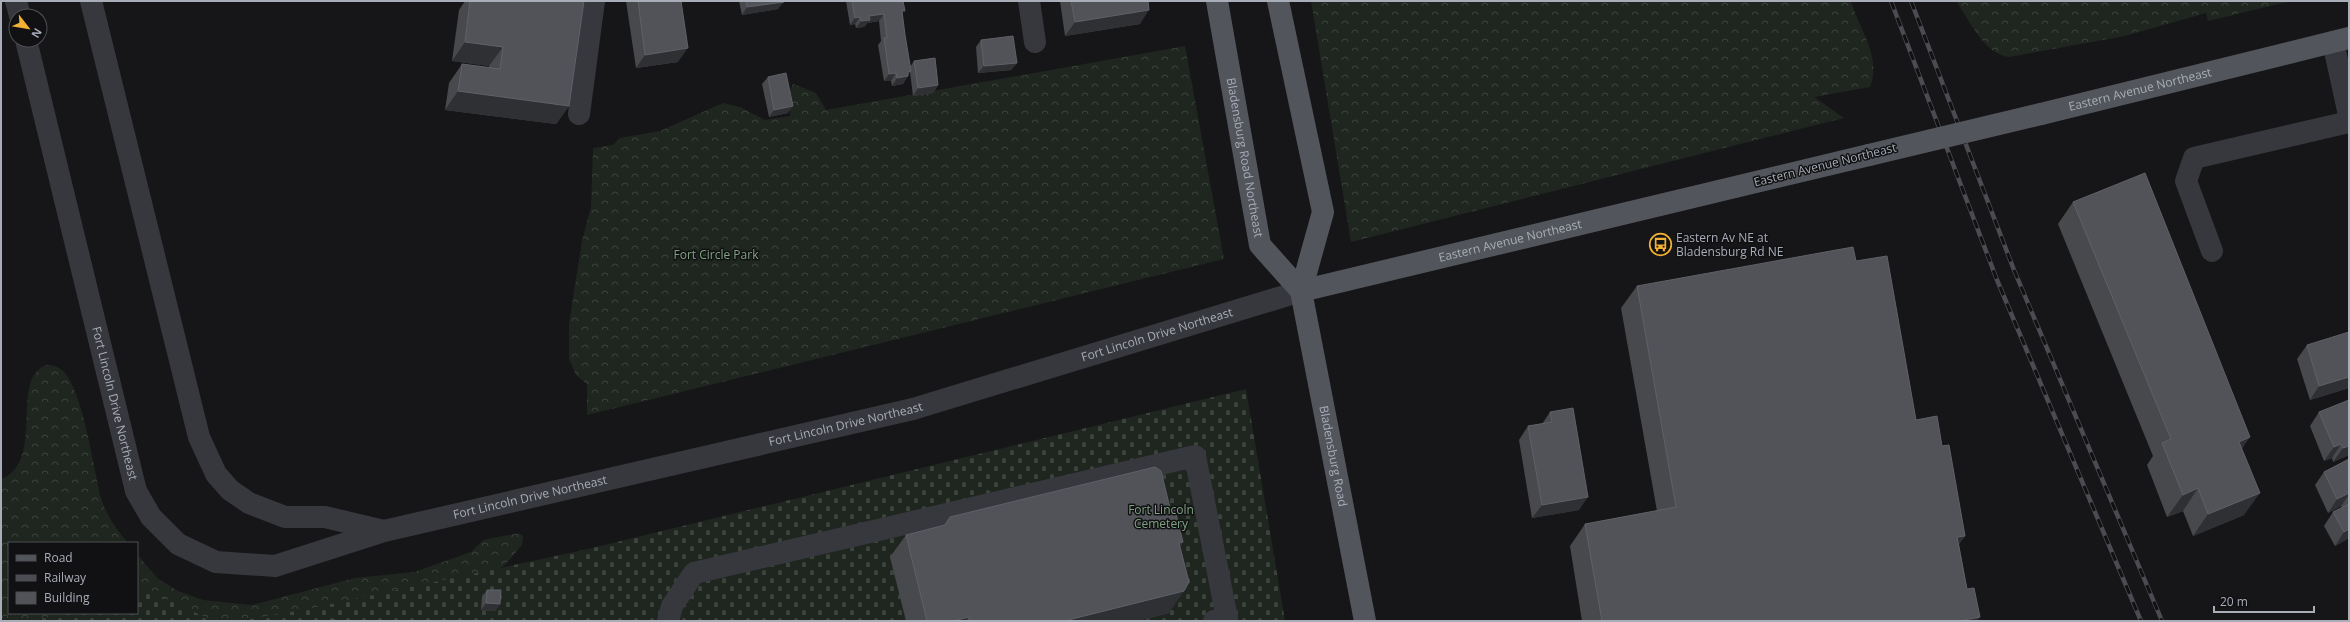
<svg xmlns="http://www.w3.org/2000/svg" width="2350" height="622" font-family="'Open Sans',sans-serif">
	<defs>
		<pattern id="forest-crowns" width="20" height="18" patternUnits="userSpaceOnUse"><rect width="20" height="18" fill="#1e261f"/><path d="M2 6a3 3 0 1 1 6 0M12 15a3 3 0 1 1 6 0" fill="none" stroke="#3c433d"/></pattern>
		<pattern id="cemetery-stones" width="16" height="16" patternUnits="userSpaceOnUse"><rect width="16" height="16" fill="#1e261f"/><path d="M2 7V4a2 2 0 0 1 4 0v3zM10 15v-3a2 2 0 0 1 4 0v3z" fill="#3c433d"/></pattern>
	</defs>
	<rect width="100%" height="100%" fill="#161618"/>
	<!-- forest -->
	<path fill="url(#forest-crowns)" d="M1311 1H1851C1859 30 1882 56 1870 87L1814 97 1844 118 1351 242Z
		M1956 1H2291L2208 21 2206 13 2125 36 2009 57C1984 54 1970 21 1956 1Z
		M1185 46 1224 259 587 415V384L576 375 569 359V324L582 241 591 207 593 148 613 145 620 138 660 131 723 103 740 107 765 120 790 116V91L793 84 816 93 826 110Z
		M45 365C53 365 58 366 64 372 83 392 94 470 101 498 106 515 117 530 128 543H9V613H137V554L157 578 178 591 203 600 252 605 355 578 414 572 471 552 483 540 519 533 523 536 522 545 505 565 475 584 361 621H1V479C37 466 21 409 31 381 34 373 39 369 45 365Z"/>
	<!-- cemetery -->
	<path fill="url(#cemetery-stones)" d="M1246 389 1285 621H238L308 609 588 549Z
		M150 591 213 621H32L63 613H137V594Z"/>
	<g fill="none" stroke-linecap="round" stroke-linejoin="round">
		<!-- minor -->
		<g stroke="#37383d" stroke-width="22">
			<path d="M16 1 20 16"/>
			<path d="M91 1 199 437 216 474 230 490 249 503 285 517H325L384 531"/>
			<path d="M1029 1 1035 42"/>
			<path id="s1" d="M26 40 136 491 151 517 178 544 216 562 275 566 384 531 913 409 1301 291"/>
			<path d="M2333 42 2349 115"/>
			<path d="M579 114 594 1"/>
			<path d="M2212 251 2186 181 2194 158 2349 122"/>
			<path d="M668 621 672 606 694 573 1195 456 1227 618 1214 621"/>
		</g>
		<!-- major -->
		<g stroke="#53555c" stroke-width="22">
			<path id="s2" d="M1217 1 1260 245 1301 291"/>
			<path id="s3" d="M1278 1 1323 212 1301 291 1365 621"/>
			<path id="s4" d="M2041 114 2349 38"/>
			<path id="s5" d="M1301 291 1869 155"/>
		</g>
		<defs>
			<path id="rail" d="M1891 1 1997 280 2141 621
				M1911 1 2014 270 2162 621"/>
		</defs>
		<!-- rail casing -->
		<use href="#rail" stroke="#4a4c52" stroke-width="4.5"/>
		<!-- rail -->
		<use href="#rail" stroke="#111113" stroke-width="3" stroke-dasharray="9" stroke-linecap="butt"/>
		<!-- major-bridge -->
		<path stroke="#53555c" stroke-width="22" d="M1869 155 2041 114"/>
	</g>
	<!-- wall -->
	<path fill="#47494d" d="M465 1H584L569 106 556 124 445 110 449 83 462 64 489 68V66L452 61 459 10Z
		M626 1H681L678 62 636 68Z
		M739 1H783L778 9 742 15Z
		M846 1H903L902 14 905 35 910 67 914 61 938 85 933 93 913 96 910 72 903 84 892 86 891 81H884L878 45 881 41 879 21 867 23 864 27 856 28 855 24 850 25Z
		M1060 1H1148L1140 24 1065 36Z
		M981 40 1017 63 1011 70 978 73 976 47Z
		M768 77 788 113 769 117 762 84Z
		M2073 202 2242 449 2244 515 2193 536 2183 511 2167 517 2147 465 2153 456 2058 224Z
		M1856 261 1916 420 1942 446 1965 536 1959 544 1967 589 1980 617 1977 621H1582L1570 546 1585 524 1657 511 1621 308 1637 286Z
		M2307 345 2349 388 2310 400 2297 359Z
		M1550 412 1579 510 1532 518 1519 440 1528 426 1542 424Z
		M2319 412 2349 455 2333 462 2332 458 2324 461 2310 426Z
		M2349 459V538L2335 546 2324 526 2333 512 2342 508 2341 506 2328 513 2315 485 2324 472Z
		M1171 512 1183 542 1180 547 1169 613 1138 621H906L890 557 906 535 944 525 950 517Z
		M487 590 500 604 495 611 481 610 482 597Z"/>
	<!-- shaded-wall -->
	<path fill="#2f3033" d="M784 2 778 9 742 15 747 7Z
		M1149 10 1140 24 1065 36 1075 22Z
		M884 14 879 21 867 23 864 27 856 28 861 21 869 16Z
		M860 17 855 24 850 25 855 18Z
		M465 42 503 47 489 66 452 61Z
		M688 48 678 62 636 68 645 55Z
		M1017 63 1011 70 978 73 984 66Z
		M911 71 907 77 908 76 903 84 892 86 897 78 908 72Z
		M896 73 891 81H884L889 74Z
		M938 85 933 93 913 96 918 88Z
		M458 91 569 106 556 124 445 110Z
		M793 106 788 113 769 117 774 110Z
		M2349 377V388L2310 400 2319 386Z
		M2250 437 2235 459 2239 442Z
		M2341 444 2332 458 2324 461 2334 447Z
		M2349 446V455L2333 462 2343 448Z
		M2198 488 2183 511 2167 517 2183 495Z
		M2260 493 2244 515 2193 536 2208 514Z
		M2349 493V495L2341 506 2328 513 2337 499Z
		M1588 497 1579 510 1532 518 1542 505Z
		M2349 529V538L2335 546 2344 532Z
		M1965 536 1949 558 1957 537Z
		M1183 542 1168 564 1179 543Z
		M1184 591 1169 613 1138 621H1064Z
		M486 603 500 604 495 611 481 610Z
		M969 617 966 621H953Z
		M1980 617 1977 621H1959Z"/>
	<!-- building -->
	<path fill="#525359" stroke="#5f6168" d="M470 1H584L569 106 458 91 462 64 500 69 503 47 465 42Z
		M638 1H681L688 48 645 55Z
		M746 1H783L784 2 747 7Z
		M852 1H903L905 11H902L905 35 911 71 908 72V76L897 78 896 73 889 74 884 38H887L884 14 869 16 870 20 861 21 860 17 855 18Z
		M1071 1H1148L1149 10 1075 22Z
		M1013 36 1017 63 984 66 981 40Z
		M935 58 938 85 918 88 914 61Z
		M786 73 793 106 774 110 768 77Z
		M2145 173 2250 437 2239 442 2260 493 2208 514 2198 488 2183 495 2162 443 2171 439 2073 202Z
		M1853 247 1856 261 1887 256 1916 420 1937 416 1942 446 1949 445 1965 536 1957 537 1967 589 1974 588 1980 617 1959 621H1602L1585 524 1676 507 1637 286Z
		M2349 332V377L2319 386 2307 345Z
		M2349 400V446L2343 448 2341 444 2334 447 2319 412Z
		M1573 408 1588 497 1542 505 1528 426 1552 422 1550 412Z
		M2349 459V493L2337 499 2324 472Z
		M1155 467 1161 471 1171 512 1175 510 1183 542 1179 543 1189 582 1184 591 1064 621H970L969 617 953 621H927L906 535 945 525 950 517Z
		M2349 504V529L2344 532 2333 512Z
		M487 590H501L500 604 486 603Z
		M335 620V621H323Z"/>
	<!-- icons -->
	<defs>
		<symbol id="bus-ring" viewBox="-11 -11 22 22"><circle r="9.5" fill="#111113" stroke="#f2b134" stroke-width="1.5"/><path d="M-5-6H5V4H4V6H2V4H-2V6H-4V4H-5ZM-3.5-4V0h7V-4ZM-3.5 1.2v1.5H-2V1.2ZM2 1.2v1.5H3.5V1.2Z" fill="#f2b134"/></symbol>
	</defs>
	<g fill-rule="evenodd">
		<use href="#bus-ring" x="1648" y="232" width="25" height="25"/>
	</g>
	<g text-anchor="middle" stroke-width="3" stroke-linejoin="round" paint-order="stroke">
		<!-- street labels -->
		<g font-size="12" fill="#a8adb8" stroke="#111113">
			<text dy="4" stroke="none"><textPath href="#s4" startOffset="102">Eastern Avenue Northeast</textPath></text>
			<text dy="4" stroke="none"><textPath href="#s2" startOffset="159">Bladensburg Road Northeast</textPath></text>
			<text transform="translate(1825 165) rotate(-14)" y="4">Eastern Avenue Northeast</text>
			<text dy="4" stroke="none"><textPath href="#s5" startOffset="215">Eastern Avenue Northeast</textPath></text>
			<text dy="4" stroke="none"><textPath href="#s1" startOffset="1546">Fort Lincoln Drive Northeast</textPath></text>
			<text dy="4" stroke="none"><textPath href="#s1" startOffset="374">Fort Lincoln Drive Northeast</textPath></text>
			<text dy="4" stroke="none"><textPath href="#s1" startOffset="1222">Fort Lincoln Drive Northeast</textPath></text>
			<text dy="4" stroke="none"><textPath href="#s3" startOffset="466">Bladensburg Road</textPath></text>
			<text dy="4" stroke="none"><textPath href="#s1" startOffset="898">Fort Lincoln Drive Northeast</textPath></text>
		</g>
		<!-- poi labels -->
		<g font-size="12" fill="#a8adb8" stroke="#111113" text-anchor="start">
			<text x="1676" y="242">Eastern Av NE at<tspan x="1676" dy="14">Bladensburg Rd NE</tspan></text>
		</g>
		<!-- park labels -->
		<g font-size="12" fill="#7fa381" stroke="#111113">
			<text x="716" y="259">Fort Circle Park</text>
			<text x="1161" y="514">Fort Lincoln<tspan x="1161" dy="14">Cemetery</tspan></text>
		</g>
	</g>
	<!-- border -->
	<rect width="2350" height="622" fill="none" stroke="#a8adb8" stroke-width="4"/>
	<!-- legend -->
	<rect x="8" y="542" width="130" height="72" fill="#111113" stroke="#4d4f55"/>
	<rect x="16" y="555" width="20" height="6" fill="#53555c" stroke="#4d4f55"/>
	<text x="44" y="562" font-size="12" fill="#a8adb8">Road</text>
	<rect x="16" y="575" width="20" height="6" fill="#4a4c52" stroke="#4d4f55"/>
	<text x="44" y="582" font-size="12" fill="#a8adb8">Railway</text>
	<rect x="16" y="592" width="20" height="12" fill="#525359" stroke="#4d4f55"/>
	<text x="44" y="602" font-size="12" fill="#a8adb8">Building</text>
	<!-- north arrow -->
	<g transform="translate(28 28) rotate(121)"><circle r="19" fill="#111113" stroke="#4d4f55"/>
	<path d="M0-3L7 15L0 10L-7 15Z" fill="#f2b134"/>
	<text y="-6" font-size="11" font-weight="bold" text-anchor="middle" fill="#a8adb8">N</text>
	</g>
	<!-- scale -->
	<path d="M2214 606v6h100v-6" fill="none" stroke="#a8adb8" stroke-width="2"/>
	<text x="2220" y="606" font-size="12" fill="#a8adb8" stroke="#111113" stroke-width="3" paint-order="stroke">20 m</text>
</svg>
